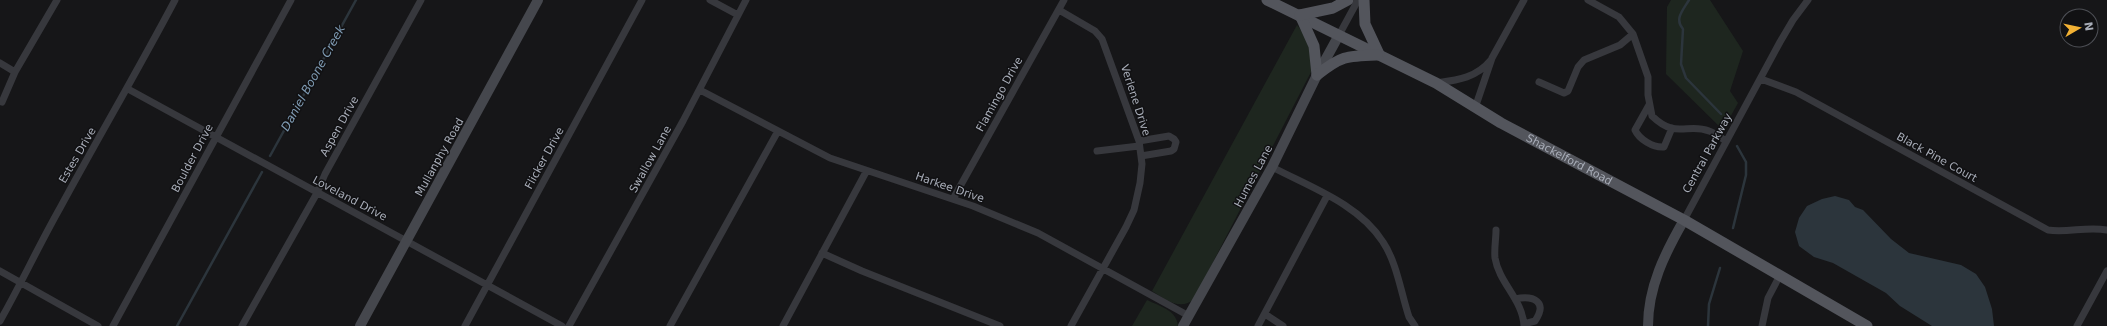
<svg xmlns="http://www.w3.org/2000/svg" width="2107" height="326" font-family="'DejaVu Sans',sans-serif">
	<rect width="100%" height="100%" fill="#161618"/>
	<!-- green -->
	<path fill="#1e261f" d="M1671 0H1710L1743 51 1730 91 1738 103 1723 130 1666 74 1667 7Z
		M1297 25C1308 38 1315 54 1311 72L1194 299C1180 312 1164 298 1152 291Z
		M1147 300C1159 306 1177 310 1178 326H1132Z"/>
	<!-- water -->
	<path fill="#2c353c" d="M1835 196 1849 200 1855 207 1863 210 1891 239 1909 253 1961 265 1976 274 1985 287 1992 309 1994 326H1932L1900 306 1886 293 1833 263 1814 257 1799 246 1795 232 1799 218 1807 206 1822 199Z"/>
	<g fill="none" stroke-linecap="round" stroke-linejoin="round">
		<!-- stream -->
		<path stroke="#2c353c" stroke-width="2.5" d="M1689 0C1683 10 1674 19 1683 29L1681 64 1686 78 1721 114
			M270 156 356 0
			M1733 228 1746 175V162L1737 146
			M177 326 262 172
			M1708 326 1709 304 1720 268"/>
		<!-- street -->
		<path stroke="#37383d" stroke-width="7" d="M710 0 738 15
			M1588 0 1619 17 1633 34 1648 77V95L1652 116C1677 140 1687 122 1709 131 1715 133 1721 138 1726 141
			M1059 10 1095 31 1102 39 1139 141 1142 164 1140 183 1134 210 1126 227 1071 326
			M1339 35 1358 0
			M0 63 15 72
			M1761 79 1796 92 2048 230C2068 233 2087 226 2107 230
			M1539 82 1564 93 1568 91 1578 67 1584 60 1620 45 1633 34
			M1436 83C1458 80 1476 78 1491 60
			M128 89 562 326
			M700 90 830 158 973 206 1038 233 1189 316
			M2 102 15 72 57 0
			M1649 105 1635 130C1639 139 1653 148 1664 147L1672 128
			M1475 108 1492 58 1524 0
			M1139 141 1169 136 1174 139 1176 142 1174 149 1171 151 1141 156
			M1097 151 1139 146
			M1272 167C1310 187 1359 204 1383 242 1397 263 1401 293 1409 317L1415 326
			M953 199 1064 0
			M1684 220 1780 42 1793 20 1808 0
			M1496 230C1496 239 1494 249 1495 258 1499 283 1523 300 1524 326
			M822 253 862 271 1000 326
			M0 271 98 326
			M1515 299C1534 295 1548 302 1535 321L1524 324
			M1265 314 1283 326
			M0 321C21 284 39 245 60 208 98 138 138 70 175 0
			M113 326 291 0
			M242 326 317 193 325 174 421 0
			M465 326 642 0
			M569 326 683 121 746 0
			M670 326 778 131
			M783 326 866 172
			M1258 326 1327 196
			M1762 326 1768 298 1779 277
			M2077 326 2107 271"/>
		<!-- secondary -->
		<path stroke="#45474d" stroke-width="10" d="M360 326 538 0
			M1183 326 1272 167 1317 75 1339 35
			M1648 326C1648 287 1665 253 1684 220"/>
		<!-- primary -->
		<g stroke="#53555c" stroke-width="11">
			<path id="s1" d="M1267 0 1436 83 1501 123 1684 220 1867 326"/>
			<path d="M1364 0 1365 24 1379 54"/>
			<path d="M1300 15 1314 46 1317 75"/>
			<path d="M1300 15 1333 8 1348 0"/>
			<path d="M1317 75C1341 56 1346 56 1377 55"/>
		</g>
	</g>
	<g text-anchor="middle" stroke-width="3" stroke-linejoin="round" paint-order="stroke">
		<!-- street labels -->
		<g font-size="11" fill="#a8adb8" stroke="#111113">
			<text transform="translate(999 94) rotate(-61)" y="4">Flamingo Drive</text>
			<text transform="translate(1136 100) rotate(72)" y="4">Verlene Drive</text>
			<text transform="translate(339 126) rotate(-61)" y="4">Aspen Drive</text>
			<text transform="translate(1707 153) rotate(-61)" y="4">Central Parkway</text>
			<text transform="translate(77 155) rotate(-60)" y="4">Estes Drive</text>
			<text transform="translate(439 157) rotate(-61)" y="4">Mullanphy Road</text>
			<text transform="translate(1937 157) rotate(29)" y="4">Black Pine Court</text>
			<text transform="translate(192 158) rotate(-62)" y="4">Boulder Drive</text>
			<text transform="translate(544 158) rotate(-61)" y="4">Flicker Drive</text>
			<text transform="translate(650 159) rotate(-61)" y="4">Swallow Lane</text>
			<text dy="4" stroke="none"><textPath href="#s1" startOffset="342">Shackelford Road</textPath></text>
			<text transform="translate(1253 176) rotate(-62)" y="4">Humes Lane</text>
			<text transform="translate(950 187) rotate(19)" y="4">Harkee Drive</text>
			<text transform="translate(350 198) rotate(28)" y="4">Loveland Drive</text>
		</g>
		<!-- water labels -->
		<g font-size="12" font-style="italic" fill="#7f9bb3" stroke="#111113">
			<text transform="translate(313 78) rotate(-61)" y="4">Daniel Boone Creek</text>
		</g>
	</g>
	<!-- north arrow -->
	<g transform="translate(2079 28) rotate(81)"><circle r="19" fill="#111113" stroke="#4d4f55"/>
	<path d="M0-3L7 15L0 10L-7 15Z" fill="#f2b134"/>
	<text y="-6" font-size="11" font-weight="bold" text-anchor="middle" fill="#a8adb8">N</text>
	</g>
</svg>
